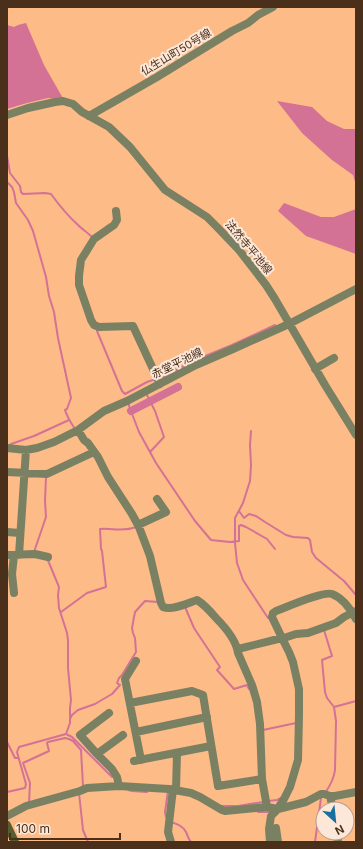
<svg xmlns="http://www.w3.org/2000/svg" width="363" height="849" font-family="Inter,'Noto Sans JP',sans-serif">
	<rect width="100%" height="100%" fill="#fdbb88"/>
	<!-- water -->
	<path fill="#d47295" d="M26 23 44 65 64 100 48 98 27 103 7 109V25L14 27 18 25Z
		M277 101 312 107 327 121 344 129H356V185L353 175 332 160 302 133Z
		M284 203 321 217H334L356 209V254L306 236 278 211Z"/>
	<g fill="none" stroke-linecap="round" stroke-linejoin="round">
		<!-- stream -->
		<path stroke="#d47295" stroke-width="2" d="M7 156 10 173 20 186 21 192 23 194 45 193 51 194C59 205 68 216 78 225 82 229 88 233 92 237
			M7 182 12 187 14 192 16 203 28 220 33 231 46 277 49 296 54 312 58 338 71 398 67 409 65 410C67 417 71 423 75 429
			M97 329V331L122 391 125 394 147 382 156 379
			M160 377 163 378 174 369 177 370 186 364 232 345 275 325
			M146 393 155 411 164 437 150 452
			M129 402V406L139 432 156 463 195 521 211 540 230 542 239 541V526L241 525 246 527 267 539 275 549
			M251 431 250 445 251 465 250 481 243 503 235 518V543L237 563 243 580 268 618H269
			M10 445 11 444 34 436 69 420
			M239 511 244 518 249 514 256 516 265 522 286 535 293 537 308 538 310 540 312 552 316 558 344 581 356 595
			M34 552 46 517 45 501 46 477
			M47 558 59 587 58 595 59 608 67 633 68 640V668L71 700 70 708V723L66 734
			M185 607 194 628 220 667 217 670 234 689 247 685 249 689
			M61 612 87 593 106 587 102 551 101 549 100 529C112 528 124 532 136 527
			M324 630 332 656 322 660 325 692 327 698 334 707 356 701
			M70 719 72 715 78 710 95 704 112 694 120 685 117 683 119 678 122 675 136 652 135 638 133 633 132 628 135 612 145 601 158 602
			M263 730 296 723
			M7 742 15 758H18
			M128 790 132 791 147 792
			M7 792 25 788 26 784 17 752 19 747 66 734 72 737 112 777
			M79 793 83 830 88 842
			M325 793C330 786 334 778 335 770L336 721 334 707
			M268 801 277 800 281 798
			M29 803 30 783 23 763 49 751 47 743 48 742 65 738 69 739 73 741 81 750 83 786
			M222 806H238L263 802
			M258 812H270
			M166 817 165 812 168 791
			M171 822C177 824 183 826 186 832 188 836 188 839 191 842
			M315 842 321 798"/>
		<!-- canal -->
		<path stroke="#d47295" stroke-width="8" d="M131 411 178 387"/>
		<!-- street -->
		<path stroke="#7a8163" stroke-width="8" d="M7 115 28 108 55 102 63 101 73 104 82 112 109 127 130 147 165 190 207 217 217 227 239 250 266 285 275 299 325 385 356 435
			M89 116 157 77 232 31 248 23 258 15 273 7
			M116 211 117 220 114 225 94 239 81 260 79 276V285L91 320 94 325 99 327 133 326 160 384
			M315 369 334 358
			M78 430 84 440 88 443 98 457 108 477 132 514 139 527 150 556 161 603 163 607C172 611 188 603 197 600 205 605 210 611 216 618 225 627 236 639 238 653L252 685 257 702 260 724 262 779 267 807
			M7 448 26 450 37 448 54 442 78 430 104 411 127 401 196 365 233 349 289 324 356 289
			M7 472 47 474 94 452
			M138 525 166 512 157 499
			M7 532 20 533
			M7 555 35 554 48 557
			M14 555 12 574 14 593
			M19 555 26 450
			M238 649 282 638 272 617 273 613 276 611C287 607 323 591 332 594 343 598 351 610 356 619
			M136 661 125 679 141 760
			M130 703 192 691 203 695 218 786 262 779
			M109 713 80 735 97 754 112 769 117 777 119 786
			M136 732 207 717
			M97 754 123 735
			M134 761 211 746
			M176 790 177 753
			M330 796 333 809
			M7 816 26 806 80 791 87 788 119 786 169 789 191 793 200 797 222 810 225 811 267 807 278 809 306 802 321 794H324L330 796H335L356 792
			M276 828 278 842
			M337 833 338 842
			M171 842 168 832 173 789
			M270 842 269 829 271 816 278 809 280 805 284 799 290 787 298 760 299 716V689L293 662 289 652 282 638H284L296 634 308 633 336 623 344 617 356 611"/>
		<!-- secondary -->
		<path stroke="#555e30" stroke-width="8" d="M7 825 15 842"/>
	</g>
	<g text-anchor="middle" stroke-width="4" stroke-linejoin="round" paint-order="stroke">
		<!-- street labels -->
		<g font-size="11" fill="#4a301b" stroke="#fce7d8">
			<text transform="translate(176 52) rotate(-31)" y="4">仏生山町50号線</text>
			<text transform="translate(249 247) rotate(50)" y="4">法然寺平池線</text>
			<text transform="translate(177 363) rotate(-26)" y="4">赤堂平池線</text>
		</g>
	</g>
	<!-- border -->
	<rect width="363" height="849" fill="none" stroke="#4a301b" stroke-width="16"/>
	<!-- north arrow -->
	<g transform="translate(335 821) rotate(153)"><circle r="19" fill="#fce7d8" stroke="#b59e8c"/>
	<path d="M0-3L7 15L0 10L-7 15Z" fill="#1770a0"/>
	<text y="-6" font-size="11" font-weight="bold" text-anchor="middle" fill="#4a301b">N</text>
	</g>
	<!-- scale -->
	<path d="M10 833v6h110v-6" fill="none" stroke="#4a301b" stroke-width="2"/>
	<text x="16" y="833" font-size="12" fill="#4a301b" stroke="#fce7d8" stroke-width="3" paint-order="stroke">100 m</text>
</svg>
